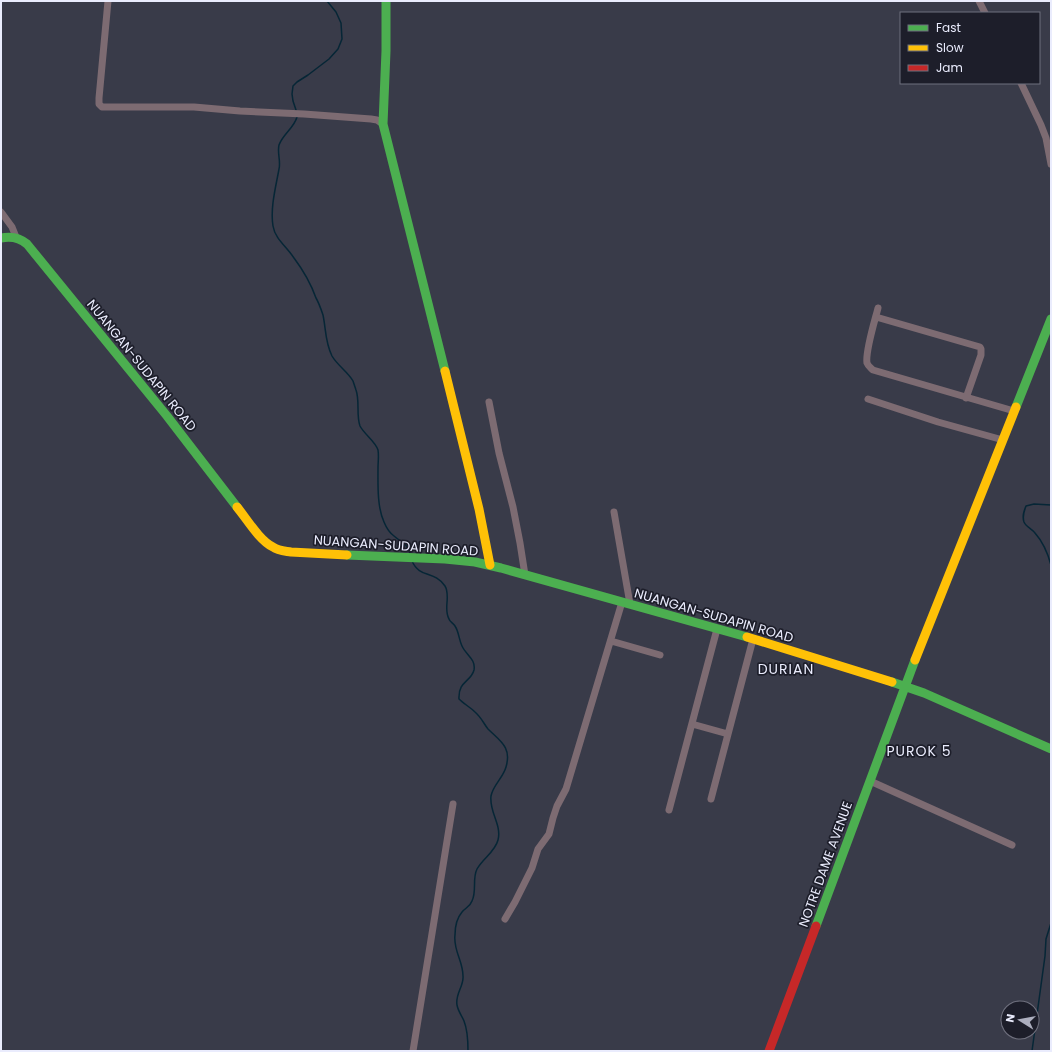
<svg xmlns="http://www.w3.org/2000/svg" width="1052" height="1052" font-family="Poppins,sans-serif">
	<rect width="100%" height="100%" fill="#393b49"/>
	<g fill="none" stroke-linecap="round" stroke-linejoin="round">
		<!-- stream -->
		<path stroke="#062636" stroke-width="1.5" d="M296 110 293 101 292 94 293 86 297 82 308 75 329 59 338 49 342 39 341 23 336 12 327 1
			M297 117C294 128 283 134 279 145 277 153 281 161 279 169 276 186 270 208 273 226 275 239 287 247 294 258 303 270 311 284 316 298 319 303 321 309 323 315 326 329 325 342 332 356 337 365 348 372 353 381 354 384 355 387 356 390 360 401 356 415 360 426 364 434 376 442 378 450 379 456 378 462 378 468 378 484 377 507 384 522 386 527 390 533 394 536 402 543 406 542 410 553
			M1051 505 1034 504 1026 506C1024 511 1022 516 1024 522 1026 527 1032 529 1035 533 1043 542 1048 554 1051 565
			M412 561C420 579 434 570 445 586 451 596 443 609 449 619 450 622 453 623 455 626 459 632 459 640 462 646 466 655 476 659 474 670 471 682 458 681 459 699 464 704 470 707 475 712 481 717 484 724 488 729 500 741 512 747 506 767 503 778 493 785 491 796 489 812 502 825 498 840 495 852 483 858 477 869 472 879 477 891 472 901 470 907 465 908 462 912 457 918 455 928 455 935 453 950 463 961 463 976 464 986 455 994 457 1005 458 1011 462 1016 464 1021 468 1031 468 1041 468 1051
			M1032 1051 1045 956 1046 939 1051 923"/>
		<!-- street -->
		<path stroke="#7d6b72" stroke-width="7" d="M108 1 99 98V104L102 107H194L240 111 304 114 371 119 377 120 383 124
			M979 1 985 13
			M1021 83 1041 125 1046 138 1051 164
			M1 212 12 227 16 237
			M878 308C875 320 865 352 867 363 868 366 871 368 873 370L1014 411
			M876 317 980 347 981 349V355L966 398
			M868 399 938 422 1003 440
			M489 402 499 453 513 507 520 543 525 575
			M614 512 630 604
			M611 641 660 655
			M692 724 728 734
			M870 781 1012 845
			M711 799 753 639
			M669 810 717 629
			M505 919 515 902 532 868 538 849 549 834 553 818 557 806 566 789 622 602
			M413 1051 453 804"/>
		<!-- fast -->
		<path stroke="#4caf50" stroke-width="9" d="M386 1V51L383 124 445 371
			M1 238C11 236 19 237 27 244L167 416 237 507
			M1016 407 1051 319
			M347 555 445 559 475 562 501 568 747 637
			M892 682 924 693 1051 749
			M816 926 915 660"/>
		<!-- slow -->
		<path stroke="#ffc107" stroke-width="9" d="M445 371 479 509 490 565
			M237 507C247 519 259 540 273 547 278 551 285 551 291 552L347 555
			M747 637 892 682
			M915 660 1016 407"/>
		<!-- jam -->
		<path stroke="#c62828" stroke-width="9" d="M769 1051 816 926"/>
	</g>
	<g text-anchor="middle" stroke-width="3.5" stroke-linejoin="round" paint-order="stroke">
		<!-- street labels -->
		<g font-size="13" fill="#eaecfd" stroke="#1d1e2a">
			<text transform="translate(142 365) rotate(51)" y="5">NUANGAN-SUDAPIN ROAD</text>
			<text transform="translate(396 545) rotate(4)" y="5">NUANGAN-SUDAPIN ROAD</text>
			<text transform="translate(714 615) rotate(16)" y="5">NUANGAN-SUDAPIN ROAD</text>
			<text transform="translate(825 864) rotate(-70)" y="5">NOTRE DAME AVENUE</text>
		</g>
		<!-- neighbourhood labels -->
		<g font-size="14" letter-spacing="1" fill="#eaecfd" stroke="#1d1e2a">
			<text x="786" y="674">DURIAN</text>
			<text x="919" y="756">PUROK 5</text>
		</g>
	</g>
	<!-- border -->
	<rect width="1052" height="1052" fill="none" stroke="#eaecfd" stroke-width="4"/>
	<!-- legend -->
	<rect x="900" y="12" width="140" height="72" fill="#1d1e2a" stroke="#6f707e"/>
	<rect x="908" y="25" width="20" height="6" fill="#4caf50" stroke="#6f707e"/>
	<text x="936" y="32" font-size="12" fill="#eaecfd">Fast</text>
	<rect x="908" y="45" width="20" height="6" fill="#ffc107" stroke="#6f707e"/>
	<text x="936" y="52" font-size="12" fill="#eaecfd">Slow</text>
	<rect x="908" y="65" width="20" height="6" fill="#c62828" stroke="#6f707e"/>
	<text x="936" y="72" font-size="12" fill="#eaecfd">Jam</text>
	<!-- north arrow -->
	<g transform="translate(1020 1020) rotate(281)"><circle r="19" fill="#1d1e2a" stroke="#6f707e"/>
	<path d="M0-3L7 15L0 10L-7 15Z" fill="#acaebe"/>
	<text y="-6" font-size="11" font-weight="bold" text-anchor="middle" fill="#eaecfd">N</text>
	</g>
</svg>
